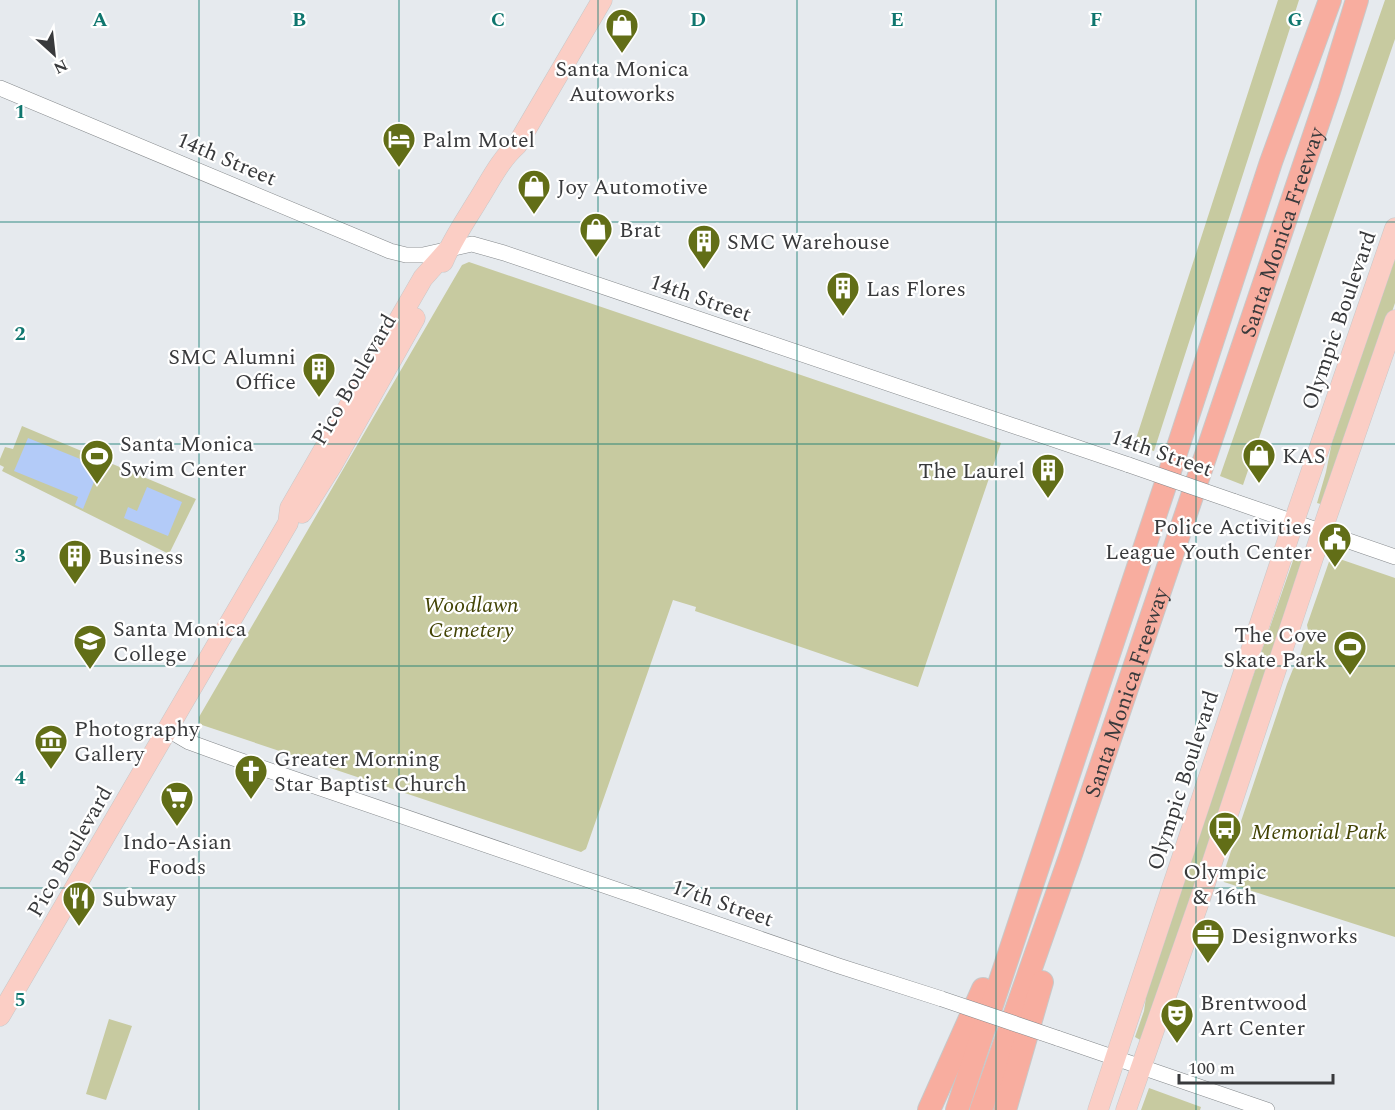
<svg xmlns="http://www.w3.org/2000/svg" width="1395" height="1110" font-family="Spectral,serif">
	<rect width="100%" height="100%" fill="#e6eaee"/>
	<!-- green -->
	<path fill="#c7caa0" d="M1278 0H1299L1154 451 1134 445Z
		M1385 0H1395V39L1243 485 1220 476Z
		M1395 256V303L1326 504 1324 505 1317 503 1326 472 1332 442Z
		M469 262 1001 443 918 687 695 611 696 607 673 600 586 849 581 852 202 725 199 722V717L462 265Z
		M22 426 196 499 169 554 2 471 4 467 0 465V459L5 447 13 449Z
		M1297 549 1304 551 1305 553 1294 589 1142 1041 1135 1037 1144 1011 1149 977Z
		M1331 556 1395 578V937L1224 882 1222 878 1287 684 1293 669 1297 665 1308 630 1307 625Z
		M109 1019 132 1026 106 1100 86 1094Z
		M1149 1088 1201 1107 1200 1110H1141Z"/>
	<!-- water -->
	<path fill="#b3cbf8" d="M28 438 100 467 83 509 75 505 78 497 14 471Z
		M147 487 182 502 168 536 124 518 128 507 137 511Z"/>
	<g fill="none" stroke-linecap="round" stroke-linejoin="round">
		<defs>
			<path id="minor" d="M0 88 390 251 406 255H423L472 244 504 253 1129 465
				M1233 501 1395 557
				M167 729 189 742 233 758 839 966 942 999
				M1057 1038 1267 1110"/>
			<path id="major" d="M443 262C452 240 466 220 478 200 490 181 500 160 517 145L602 0
				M302 513 331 467 415 318
				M0 1016 288 523 290 508 423 278 448 250
				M1098 1110 1289 536 1395 228
				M1126 1110 1198 905 1327 516 1395 320"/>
			<g id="highway">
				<path d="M929 1110 983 989"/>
				<path d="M957 1110 1176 453 1271 162 1330 0"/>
				<path id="s1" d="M981 1110 1070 857 1329 91 1357 0"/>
				<path d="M1005 1110 1042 982"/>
			</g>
		</defs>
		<!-- minor casing -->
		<use href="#minor" stroke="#85898c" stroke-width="16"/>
		<!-- major casing -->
		<use href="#major" stroke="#c8c8c8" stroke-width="21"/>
		<!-- highway casing -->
		<use href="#highway" stroke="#c8c8c8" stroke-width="24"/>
		<!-- minor -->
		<use href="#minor" stroke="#fff" stroke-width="15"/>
		<!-- major -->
		<use href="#major" stroke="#fbcec5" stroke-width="20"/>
		<!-- highway -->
		<use href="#highway" stroke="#f8ad9f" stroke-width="22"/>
		<defs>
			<path id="minor-bridge" d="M1129 465 1233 501
				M942 999 1057 1038"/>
		</defs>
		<!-- minor-bridge casing -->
		<use href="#minor-bridge" stroke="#85898c" stroke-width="16" stroke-linecap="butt"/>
		<!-- minor-bridge -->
		<use href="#minor-bridge" stroke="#fff" stroke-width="15"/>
	</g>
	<!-- grid -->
	<path fill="none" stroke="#0f766e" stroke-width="1.5" stroke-opacity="0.55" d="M199 0V1110M399 0V1110M598 0V1110M797 0V1110M996 0V1110M1196 0V1110M0 222H1395M0 444H1395M0 666H1395M0 888H1395"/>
	<!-- icons -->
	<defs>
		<symbol id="shop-pin" viewBox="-11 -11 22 30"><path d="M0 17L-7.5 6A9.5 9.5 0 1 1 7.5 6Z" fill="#626e17" stroke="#fff"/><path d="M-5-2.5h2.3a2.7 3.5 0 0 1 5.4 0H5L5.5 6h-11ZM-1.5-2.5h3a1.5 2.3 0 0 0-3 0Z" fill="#fff"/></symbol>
		<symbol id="hotel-pin" viewBox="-11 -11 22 30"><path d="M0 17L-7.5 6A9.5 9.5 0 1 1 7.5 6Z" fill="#626e17" stroke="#fff"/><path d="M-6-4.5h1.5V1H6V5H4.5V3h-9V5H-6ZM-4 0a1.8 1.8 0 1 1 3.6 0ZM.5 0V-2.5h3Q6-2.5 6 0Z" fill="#fff"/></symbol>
		<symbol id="building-pin" viewBox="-11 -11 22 30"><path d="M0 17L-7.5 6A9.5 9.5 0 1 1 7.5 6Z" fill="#626e17" stroke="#fff"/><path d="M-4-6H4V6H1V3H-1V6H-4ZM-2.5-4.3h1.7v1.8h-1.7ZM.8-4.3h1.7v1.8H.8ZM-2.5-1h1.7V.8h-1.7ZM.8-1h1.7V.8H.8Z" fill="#fff"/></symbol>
		<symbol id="stadium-pin" viewBox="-11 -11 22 30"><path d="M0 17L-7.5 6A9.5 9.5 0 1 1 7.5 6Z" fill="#626e17" stroke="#fff"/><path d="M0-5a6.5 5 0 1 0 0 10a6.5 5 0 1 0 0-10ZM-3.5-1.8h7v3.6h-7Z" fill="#fff"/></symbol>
		<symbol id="civic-pin" viewBox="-11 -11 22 30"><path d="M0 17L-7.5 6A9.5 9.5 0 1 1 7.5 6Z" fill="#626e17" stroke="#fff"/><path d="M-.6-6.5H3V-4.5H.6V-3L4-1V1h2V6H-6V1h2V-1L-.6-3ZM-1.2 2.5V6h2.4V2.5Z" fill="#fff"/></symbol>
		<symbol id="university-pin" viewBox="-11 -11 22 30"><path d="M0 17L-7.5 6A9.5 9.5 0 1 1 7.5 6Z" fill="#626e17" stroke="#fff"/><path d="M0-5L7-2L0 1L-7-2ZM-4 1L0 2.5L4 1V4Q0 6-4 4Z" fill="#fff"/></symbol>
		<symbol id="museum-pin" viewBox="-11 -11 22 30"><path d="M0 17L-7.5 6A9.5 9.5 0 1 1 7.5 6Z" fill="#626e17" stroke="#fff"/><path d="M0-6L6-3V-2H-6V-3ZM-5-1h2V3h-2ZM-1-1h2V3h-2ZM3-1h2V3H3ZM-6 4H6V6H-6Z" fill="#fff"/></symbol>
		<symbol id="church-pin" viewBox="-11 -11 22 30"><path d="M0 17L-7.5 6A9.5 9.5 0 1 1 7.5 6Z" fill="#626e17" stroke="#fff"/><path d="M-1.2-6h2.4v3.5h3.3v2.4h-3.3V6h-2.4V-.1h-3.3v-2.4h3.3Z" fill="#fff"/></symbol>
		<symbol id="supermarket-pin" viewBox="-11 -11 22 30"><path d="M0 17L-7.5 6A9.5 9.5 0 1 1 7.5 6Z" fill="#626e17" stroke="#fff"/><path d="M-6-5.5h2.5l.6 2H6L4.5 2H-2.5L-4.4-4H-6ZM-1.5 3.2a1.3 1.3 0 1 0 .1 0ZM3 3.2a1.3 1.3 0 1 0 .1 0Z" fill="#fff"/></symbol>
		<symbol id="bus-pin" viewBox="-11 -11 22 30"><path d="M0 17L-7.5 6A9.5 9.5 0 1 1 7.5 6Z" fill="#626e17" stroke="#fff"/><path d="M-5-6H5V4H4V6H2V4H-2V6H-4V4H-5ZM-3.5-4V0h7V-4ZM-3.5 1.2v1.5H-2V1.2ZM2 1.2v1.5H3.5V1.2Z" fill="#fff"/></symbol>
		<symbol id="restaurant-pin" viewBox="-11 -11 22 30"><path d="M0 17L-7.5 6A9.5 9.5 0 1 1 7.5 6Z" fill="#626e17" stroke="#fff"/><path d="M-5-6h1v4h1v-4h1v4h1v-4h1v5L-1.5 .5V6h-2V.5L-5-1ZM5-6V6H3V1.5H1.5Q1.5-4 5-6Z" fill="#fff"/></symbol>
		<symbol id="office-pin" viewBox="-11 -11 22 30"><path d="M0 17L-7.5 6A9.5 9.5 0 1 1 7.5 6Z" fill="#626e17" stroke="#fff"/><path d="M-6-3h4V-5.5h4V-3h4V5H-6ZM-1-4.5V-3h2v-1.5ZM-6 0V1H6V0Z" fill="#fff"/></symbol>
		<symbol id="theatre-pin" viewBox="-11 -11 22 30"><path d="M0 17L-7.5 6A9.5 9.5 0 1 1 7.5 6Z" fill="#626e17" stroke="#fff"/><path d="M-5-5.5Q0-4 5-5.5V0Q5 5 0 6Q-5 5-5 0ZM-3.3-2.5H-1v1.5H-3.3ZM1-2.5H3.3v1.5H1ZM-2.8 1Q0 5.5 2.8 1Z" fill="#fff"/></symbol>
	</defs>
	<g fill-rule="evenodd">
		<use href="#shop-pin" x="603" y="6" width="38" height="52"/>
		<use href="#hotel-pin" x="380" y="120" width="38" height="52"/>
		<use href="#shop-pin" x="515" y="167" width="38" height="52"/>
		<use href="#shop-pin" x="577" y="210" width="38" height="52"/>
		<use href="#building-pin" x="685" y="222" width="38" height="52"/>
		<use href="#building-pin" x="824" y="269" width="38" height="52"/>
		<use href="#building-pin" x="300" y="350" width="38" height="52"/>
		<use href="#shop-pin" x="1240" y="436" width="38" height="52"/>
		<use href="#stadium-pin" x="78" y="437" width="38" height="52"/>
		<use href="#building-pin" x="1029" y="451" width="38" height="52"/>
		<use href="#civic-pin" x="1316" y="520" width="38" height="52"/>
		<use href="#building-pin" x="56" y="537" width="38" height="52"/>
		<use href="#university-pin" x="71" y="622" width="38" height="52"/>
		<use href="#stadium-pin" x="1331" y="628" width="38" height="52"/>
		<use href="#museum-pin" x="32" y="722" width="38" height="52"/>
		<use href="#church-pin" x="232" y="752" width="38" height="52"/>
		<use href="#supermarket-pin" x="158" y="779" width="38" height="52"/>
		<use href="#bus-pin" x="1206" y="809" width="38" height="52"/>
		<use href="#restaurant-pin" x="60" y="879" width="38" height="52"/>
		<use href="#office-pin" x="1189" y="916" width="38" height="52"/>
		<use href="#theatre-pin" x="1158" y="996" width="38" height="52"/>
	</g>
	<g text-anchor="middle" stroke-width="4.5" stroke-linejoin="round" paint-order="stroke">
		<!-- poi labels -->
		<g font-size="22" fill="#393a3c" stroke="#fff" text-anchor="start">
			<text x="622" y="76" text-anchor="middle">Santa Monica<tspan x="622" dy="25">Autoworks</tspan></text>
			<text x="422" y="147">Palm Motel</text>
			<text x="557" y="194">Joy Automotive</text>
			<text x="619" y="237">Brat</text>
			<text x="727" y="249">SMC Warehouse</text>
			<text x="866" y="296">Las Flores</text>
			<text x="296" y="364" text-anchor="end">SMC Alumni<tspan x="296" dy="25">Office</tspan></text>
			<text x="120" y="451">Santa Monica<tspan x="120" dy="25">Swim Center</tspan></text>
			<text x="1282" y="463">KAS</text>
			<text x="1025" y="478" text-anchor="end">The Laurel</text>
			<text x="1312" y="534" text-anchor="end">Police Activities<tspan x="1312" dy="25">League Youth Center</tspan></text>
			<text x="98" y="564">Business</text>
			<text x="113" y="636">Santa Monica<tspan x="113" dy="25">College</tspan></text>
			<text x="1327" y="642" text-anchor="end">The Cove<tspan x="1327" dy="25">Skate Park</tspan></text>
			<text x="74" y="736">Photography<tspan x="74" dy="25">Gallery</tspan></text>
			<text x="274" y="766">Greater Morning<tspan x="274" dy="25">Star Baptist Church</tspan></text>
			<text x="177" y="849" text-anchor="middle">Indo-Asian<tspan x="177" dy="25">Foods</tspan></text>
			<text x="1225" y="879" text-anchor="middle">Olympic<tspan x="1225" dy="25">&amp; 16th</tspan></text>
			<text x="102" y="906">Subway</text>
			<text x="1231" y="943">Designworks</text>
			<text x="1200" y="1010">Brentwood<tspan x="1200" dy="25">Art Center</tspan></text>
		</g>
		<!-- street labels -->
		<g font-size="22" fill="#393a3c" stroke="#fff">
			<text transform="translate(227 158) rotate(23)" y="8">14th Street</text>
			<text dy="8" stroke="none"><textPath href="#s1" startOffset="928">Santa Monica Freeway</textPath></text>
			<text transform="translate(701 297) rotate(19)" y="8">14th Street</text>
			<text transform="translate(1338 320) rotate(-71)" y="8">Olympic Boulevard</text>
			<text transform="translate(353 379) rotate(-60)" y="8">Pico Boulevard</text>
			<text transform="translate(1162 452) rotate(19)" y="8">14th Street</text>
			<text dy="8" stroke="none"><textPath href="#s1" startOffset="442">Santa Monica Freeway</textPath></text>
			<text transform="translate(1182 780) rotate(-72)" y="8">Olympic Boulevard</text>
			<text transform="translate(69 851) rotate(-60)" y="8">Pico Boulevard</text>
			<text transform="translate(723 902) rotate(19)" y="8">17th Street</text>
		</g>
		<!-- park labels -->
		<g font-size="22" font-style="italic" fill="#434405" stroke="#fff">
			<text x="471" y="612">Woodlawn<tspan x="471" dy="25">Cemetery</tspan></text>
			<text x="1319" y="839">Memorial Park</text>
		</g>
	</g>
	<g font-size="20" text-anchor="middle" font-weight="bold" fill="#0f766e" stroke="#fff" stroke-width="4.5" stroke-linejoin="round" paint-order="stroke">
		<text x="100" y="26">A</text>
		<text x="299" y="26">B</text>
		<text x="498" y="26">C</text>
		<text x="698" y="26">D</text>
		<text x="897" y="26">E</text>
		<text x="1096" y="26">F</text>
		<text x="1295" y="26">G</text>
		<text x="20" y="118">1</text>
		<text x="20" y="340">2</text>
		<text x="20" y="562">3</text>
		<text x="20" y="784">4</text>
		<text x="20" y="1006">5</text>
	</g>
	<!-- north arrow -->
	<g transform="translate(54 54) rotate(153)" stroke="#ffffff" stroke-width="4.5" paint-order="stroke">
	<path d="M0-4.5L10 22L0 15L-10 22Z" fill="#393a3c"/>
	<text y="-9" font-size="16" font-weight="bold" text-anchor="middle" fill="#393a3c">N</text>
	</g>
	<!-- scale -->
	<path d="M1179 1074v9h154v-9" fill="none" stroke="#393a3c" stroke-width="3"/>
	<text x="1188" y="1074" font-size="18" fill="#393a3c" stroke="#ffffff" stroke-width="4.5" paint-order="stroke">100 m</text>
</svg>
